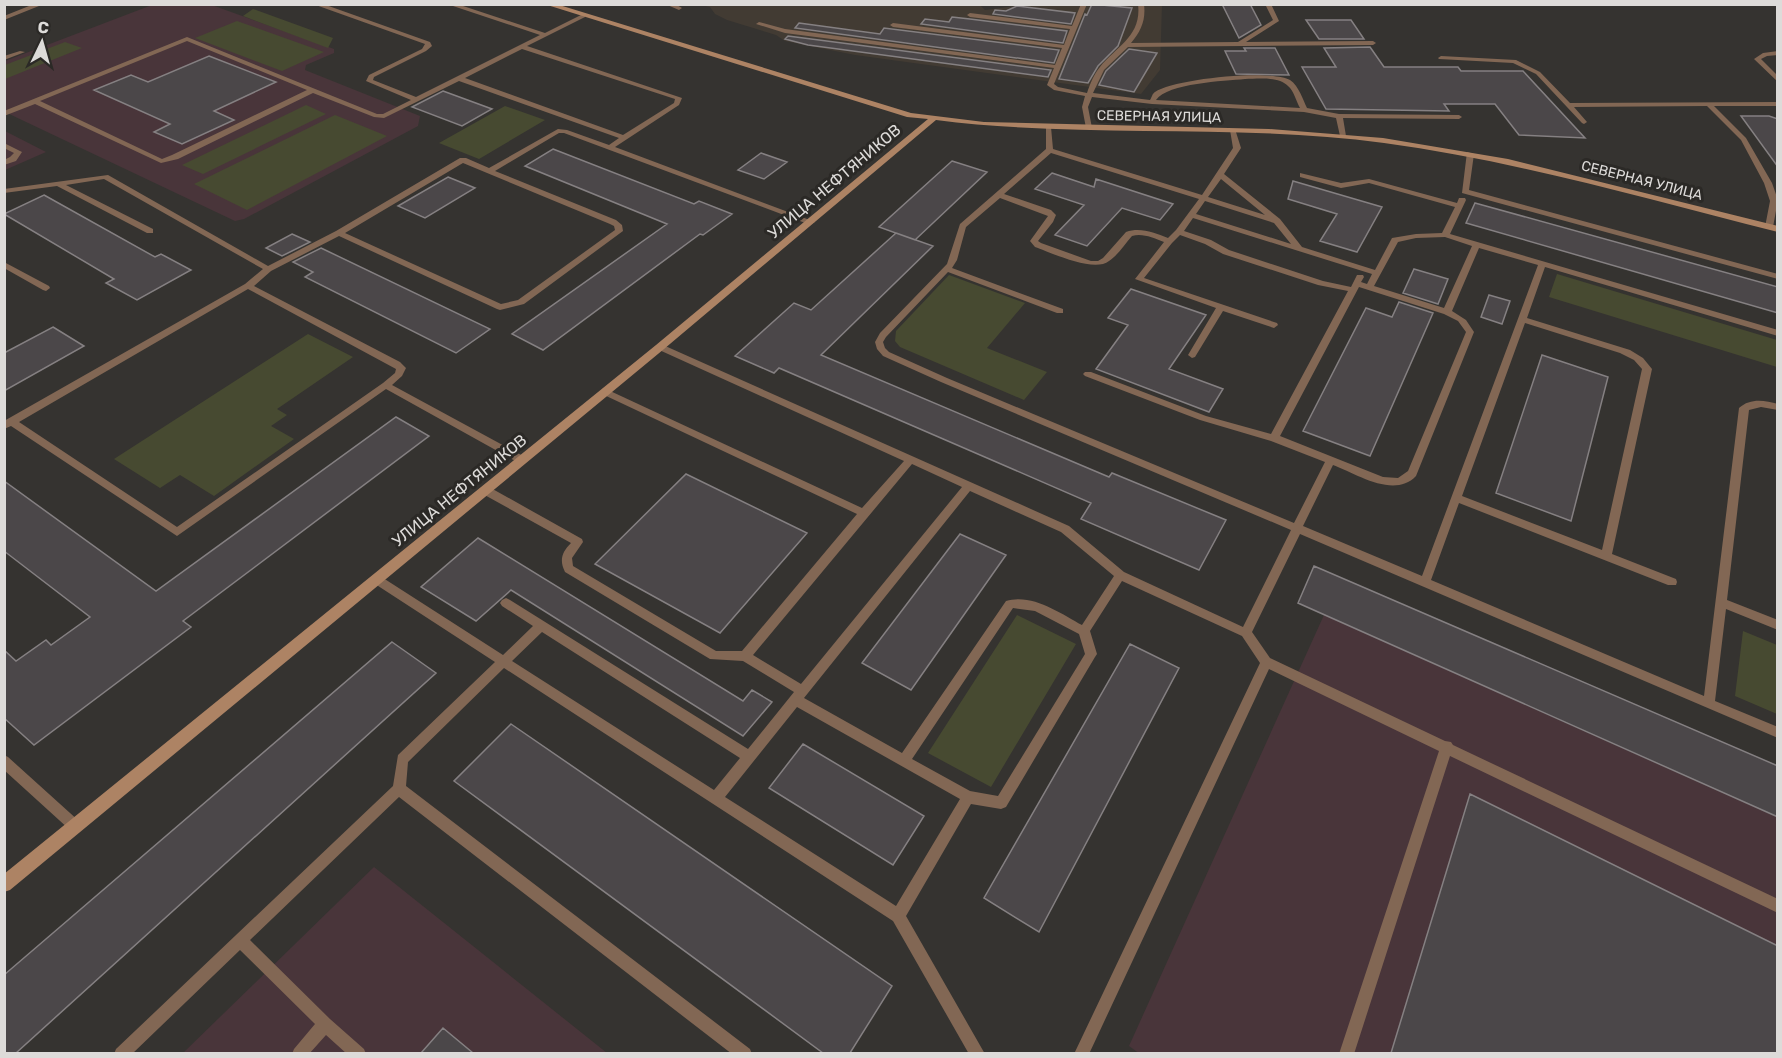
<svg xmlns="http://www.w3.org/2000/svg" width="1782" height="1058" font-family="Rubik,sans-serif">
	<rect width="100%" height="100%" fill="#353330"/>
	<!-- built -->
	<path fill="#423b33" d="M979 4 985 10 1030 4 1162 5 1160 70 1141 94 855 55 785 41 776 35 727 20 715 14 710 7 700 5Z"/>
	<!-- education -->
	<path fill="#49353a" d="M209 4 334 49V53L306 65 305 70 420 116 418 126 244 219 235 221 5 112V61L152 5Z
		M5 131 46 152 5 170Z
		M1324 615 1777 817V1053L1140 1054 1129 1046Z
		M374 867 607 1053 182 1054Z"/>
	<!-- green -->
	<path fill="#474a31" d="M253 9 333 38 328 48 243 16Z
		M237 21 324 52 282 71 195 38Z
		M65 42 82 48 5 79V65Z
		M306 105 326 114 203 174 182 165Z
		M505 106 545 120 479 159 439 143Z
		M335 115 387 136 247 210 194 184Z
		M1557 274 1777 340V367L1549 297Z
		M949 275 1025 303 987 348 1047 372 1024 400 900 347 895 341 896 331Z
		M308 334 353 357 277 409 287 415 271 426 294 439 214 496 180 475 160 488 114 459Z
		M1017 615 1076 644 991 787 928 753Z
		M1743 631 1777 645V714L1735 696Z"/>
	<!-- building -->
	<path fill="#4b4749" stroke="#858082" stroke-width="1.5" d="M1092 4 1132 8 1118 46 1098 66 1088 83 1059 79 1085 14 1087 15Z
		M1222 4H1250L1261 25 1239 38Z
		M1017 6 1075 13 1071 24 993 14 995 10 1006 11Z
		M952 17 970 19 1067 31 1063 43 921 24 925 19 949 22Z
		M1306 20H1351L1364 39H1319Z
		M799 23 880 34 884 28 1059 50 1054 63 795 28Z
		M788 36 1051 70 1048 77 808 45 785 39Z
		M1370 47 1384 67H1458L1461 71H1523L1585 138 1519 135 1495 104H1444L1449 111 1326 109 1302 67H1336L1324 48Z
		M1244 48H1275L1289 75 1236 74 1225 51H1246Z
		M1129 49 1157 53 1134 92 1099 85 1106 71Z
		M209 56 276 82 214 111 234 120 182 144 154 132 170 124 94 90 131 75 148 82Z
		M443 91 492 109 462 126 412 107Z
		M1741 116H1769L1778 119V167Z
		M553 149 694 204 699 201 732 214 703 235 700 234 543 350 512 334 667 224 525 166Z
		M761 153 787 162 764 179 738 170Z
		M952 161 987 172 915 240 879 227Z
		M1052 173 1094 187 1096 179 1173 204 1160 220 1122 208 1087 246 1055 235 1084 205 1035 189Z
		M448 177 475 188 425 218 398 206Z
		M1293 181 1382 207 1357 252 1320 241 1337 214 1288 199Z
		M44 195 155 257 161 254 191 270 137 300 106 283 114 279 4 214Z
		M1475 203 1778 287V313L1466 223Z
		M896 233 933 246 821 355 1109 477 1112 473 1226 520 1199 570 1081 519 1091 503 779 368 774 373 735 356 794 303 811 310Z
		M292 234 310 242 282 256 266 248Z
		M321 248 490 329 456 353 305 277 313 272 293 262Z
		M1414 269 1448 279 1438 304 1403 293Z
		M1131 289 1206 315 1169 369 1223 389 1209 412 1096 369 1128 325 1108 318Z
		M1489 295 1510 301 1502 324 1481 317Z
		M1399 302 1433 313 1370 456 1303 431 1366 308 1392 317Z
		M53 327 84 346 4 391V353Z
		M1542 355 1608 377 1571 521 1496 493Z
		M396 417 429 436 183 621 191 627 34 745 4 718V650L16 661 46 640 51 645 90 617 4 551V481L156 591Z
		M686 474 807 533 720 633 595 564Z
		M960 534 1006 555 911 690 862 663Z
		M478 538 743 701 752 690 772 702 743 736 511 590 476 621 421 587Z
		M1314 566 1778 766V817L1298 603Z
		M392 642 436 673 16 1053H4V975Z
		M1130 644 1179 668 1039 932 984 898Z
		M511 724 892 986 850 1053H823L454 781Z
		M803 744 924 816 893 865 769 788Z
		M1470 794 1778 946V1053H1391Z
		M443 1028 473 1053H421Z"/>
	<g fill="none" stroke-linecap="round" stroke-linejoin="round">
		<!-- lane -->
		<path fill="#826754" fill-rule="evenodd" d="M34 4H44L4 20V16Z
			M313 4H323L430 42 432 46 426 51 374 77 373 80 416 97 540 35 447 4H457L545 33 581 15H585V17L527 46 682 98 679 105 615 147 815 222 811 224H808L564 133H559L495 171 616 220 622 225 623 231 524 304 500 310 497 309 339 236 271 271 254 286 400 362 406 368 402 376 392 385 525 457 527 460 522 464 519 463 386 389 177 536 11 426 4 429V421L245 284 263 269 104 179 66 185 153 229V233H147L57 186 4 193V189L108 175 268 266 336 231 460 158H466L489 168 558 129 567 130 609 145 619 138 459 81 384 118 374 117 313 93 178 159 161 163 35 104 4 116V111L187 37 377 114H383L411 100 366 81 369 75 422 49 425 44ZM187 41 307 90 172 155 162 159 40 101ZM522 49 675 99 674 103 623 135 465 78ZM463 163 610 224 614 226 615 230 518 300 501 304 345 233ZM248 289 396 369 395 373 383 383 177 527 19 422Z
			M665 4H675L682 8 679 10Z
			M1081 4H1087L1054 84 1058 87 1087 93C1090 84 1094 74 1100 67 1117 46 1142 36 1138 4H1144C1146 20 1141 31 1131 43L1238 42 1273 20 1265 4H1271L1279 21 1246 42 1373 41 1376 43 1373 45 1128 47 1104 70 1093 93 1150 100C1152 97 1152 94 1155 92 1174 79 1269 69 1290 80 1299 86 1303 100 1307 108L1339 114 1459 115 1462 117 1459 119 1343 118 1346 136 1343 138 1340 136 1336 118 1304 112 1152 104 1092 97 1088 107 1092 128 1089 130 1086 128 1082 107 1085 96 1054 90 1047 85 1054 68 785 33 756 24 759 22 785 29 1055 65 1062 48 893 27 890 25 893 23 1064 45 1070 29 970 17 967 15 970 13 1072 26ZM1245 79C1257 79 1279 76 1288 86 1294 91 1296 101 1300 108L1156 100C1168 83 1224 81 1245 79Z
			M20 51 25 52 4 60V56Z
			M1778 51V55L1767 56 1761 59 1778 76V82L1754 59 1763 53Z
			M1441 56 1516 60 1540 72 1570 103 1778 102V106H1714L1746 138 1772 183 1778 200 1773 227 1769 229 1765 227 1770 201 1764 183 1741 140 1707 106 1574 107 1587 122 1584 124 1582 123 1536 74 1513 63 1439 59 1438 58Z
			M1046 126 1051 127 1053 149 1202 195 1233 148 1230 130 1235 129 1241 148 1224 174 1280 219 1302 247 1375 270 1392 238 1416 234 1442 233 1455 207 1369 183 1341 188 1300 177V173L1341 183 1369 179 1457 203 1459 198H1465L1466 200 1450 234 1778 330V336L1545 267 1527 318 1630 350 1643 358 1652 369 1612 554 1676 579 1677 582 1676 585H1668L1459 503 1431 580 1704 696 1739 408C1750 398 1764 400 1778 404V410L1761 407 1749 410 1727 600 1778 620V630L1726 609 1715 701 1778 727V738L1300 534 1252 632 1270 658 1445 741 1451 742 1453 745 1778 899V913L1450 756 1354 1054H1339L1439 751 1269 669 1089 1054H1074L1260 663 1242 636 1122 581 1090 631 1097 654 1095 657 1006 807 1001 809 971 804 906 916 985 1054H969L893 921 504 668 408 762 406 786 750 1049 752 1054H732L399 797 250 940 330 1019 364 1049 366 1054H347L326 1035 309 1054H292L294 1049 315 1024 240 950 132 1054H114L116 1049 393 786 398 755 495 662 372 582 371 579 372 576H380L503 655 533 626 502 606 500 603 502 600 506 598 510 600 748 749 794 692 743 661 710 659 565 572C559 560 562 552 571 543L481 493 480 490 485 486 489 487 582 539 583 542 572 558 573 566 716 651H742L857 514 602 394 600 392 602 390H608L862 508 904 461 657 349V345H663L1069 526 1124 572 1243 627 1291 530 941 382 883 356 877 349 875 342 880 333 947 264 960 224 1046 149ZM1051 153 1199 199 1176 230 1168 238C1154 233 1141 227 1126 232L1103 258 1098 261H1091L1041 243 1038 241 1053 222 1056 215 1051 210 1004 194ZM1221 179 1265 215 1208 197ZM1000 198 1048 216 1030 241 1035 247C1052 253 1094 273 1109 261 1118 255 1125 244 1132 236 1143 233 1153 238 1164 242L1135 279 1216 308 1188 355 1192 358 1195 357 1223 311 1274 328 1278 325 1277 323 1144 278 1172 243 1180 235 1205 244 1223 254 1318 285 1348 291 1271 434 1206 416 1091 372H1085L1083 374 1085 376 1200 420 1271 441 1325 462 1294 523 947 378 889 352 885 348 883 342 886 337 948 272 1057 313H1063V309L952 268 957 260 966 227ZM1205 201 1274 223 1291 244 1196 214ZM1193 218 1372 274 1367 284 1361 282 1364 277 1363 275H1357L1351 287 1323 281 1229 250 1211 240 1184 231ZM1445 237 1472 246 1444 308 1374 286 1398 242 1416 238ZM1479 248 1538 265 1422 576 1303 526 1333 465C1357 474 1394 499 1416 476L1474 332 1466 320 1452 311ZM1359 287 1444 314 1458 321 1466 332 1408 471 1398 478 1383 477 1280 436ZM1525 323 1620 353 1634 360 1642 369 1602 550 1462 496ZM912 464 962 487 801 684 753 655ZM970 491 1061 532 1114 576 1082 625C1060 613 1032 593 1006 601L902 753 804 698ZM1013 608 1035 611 1079 634 1085 654 998 796 970 791 912 759ZM542 632 740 758 714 790 512 661ZM797 707 960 799 896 906 725 797Z
			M4 143 22 152 16 161 4 165V160L10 157 14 153 4 148Z
			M1467 152 1474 154 1469 190 1778 274V279L1462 193Z
			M4 262 49 286 50 288 46 291 43 290 4 268Z
			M4 755 8 757 80 822 82 826 80 830 75 832 70 830 4 770Z"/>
		<!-- secondary -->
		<path fill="#ad8364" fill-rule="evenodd" d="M544 4H556L911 113 984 122 1269 129 1383 138 1508 159 1778 226V232C1647 199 1517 161 1384 143 1236 123 1084 139 936 120L664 349 10 890 4 892V874L656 345 928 119 907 117Z"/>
	</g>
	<g text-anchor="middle" stroke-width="6" stroke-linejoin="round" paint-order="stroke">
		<!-- far-street labels -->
		<g font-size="14" fill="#dddbd9" stroke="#2b2926">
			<text transform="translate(1159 116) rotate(1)" y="5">СЕВЕРНАЯ УЛИЦА</text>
			<text transform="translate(1642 180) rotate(14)" y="5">СЕВЕРНАЯ УЛИЦА</text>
		</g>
		<!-- street labels -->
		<g font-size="16" fill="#dddbd9" stroke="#2b2926">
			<text transform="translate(834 181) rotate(-40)" y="6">УЛИЦА НЕФТЯНИКОВ</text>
			<text transform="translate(459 490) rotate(-39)" y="6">УЛИЦА НЕФТЯНИКОВ</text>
		</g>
	</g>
	<!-- border -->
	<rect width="1782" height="1058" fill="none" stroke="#dddbd9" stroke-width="12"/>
	<!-- north arrow -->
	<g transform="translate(42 42) rotate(5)" stroke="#2b2926" stroke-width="4.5" paint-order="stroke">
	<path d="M0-4.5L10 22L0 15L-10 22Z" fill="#dddbd9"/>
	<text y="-9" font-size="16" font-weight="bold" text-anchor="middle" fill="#dddbd9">С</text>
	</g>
</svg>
